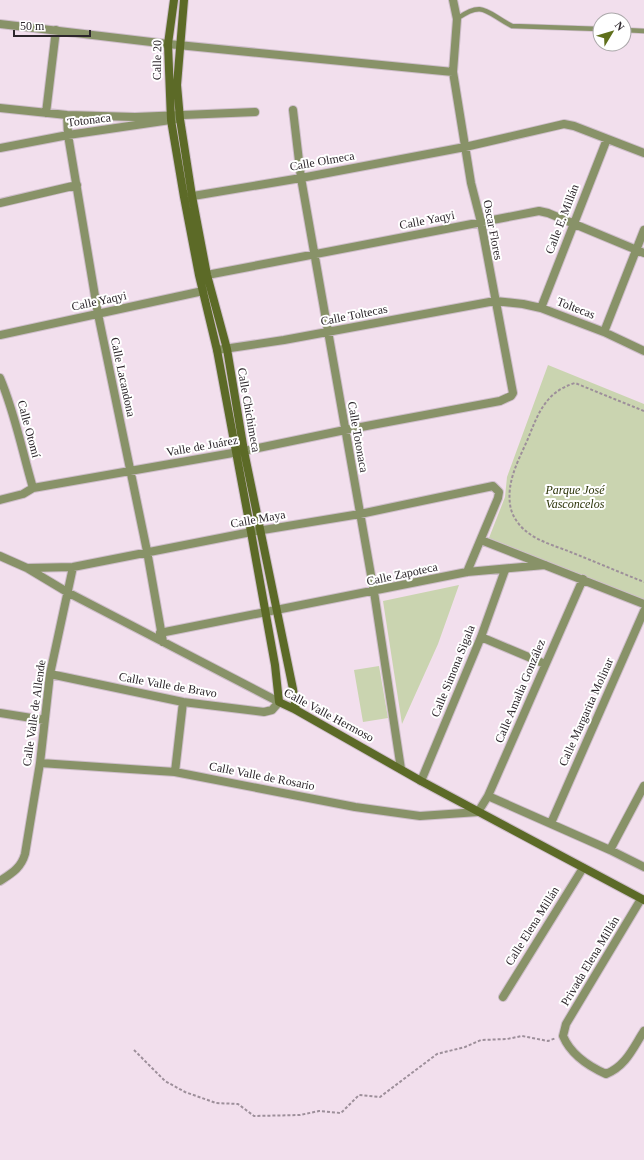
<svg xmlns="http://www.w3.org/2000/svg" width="644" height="1160" font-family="Georgia,serif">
	<rect width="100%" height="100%" fill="#f2dfed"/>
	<!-- green -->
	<path fill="#cad4b0" d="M548 365 644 404V601L489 538 505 497 507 477Z
		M459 585 438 644 402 724 383 601Z
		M379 666 388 718 363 722 354 670Z"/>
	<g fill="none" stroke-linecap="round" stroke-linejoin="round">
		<defs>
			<path id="lane" d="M458 18C484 0 486 13 512 26L600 29
				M624 30 644 31"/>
			<path id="street" d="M0 24 168 44 453 72
				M0 108 67 115 135 117 255 112
				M293 110 301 178 374 592 401 769
				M46 113 56 30
				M67 115 68 135 98 314 147 551 163 642
				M0 148 68 135 177 119
				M187 197 301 178 465 147 564 124 574 126 644 153
				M0 203 77 185
				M207 275 539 211 548 213 644 253
				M541 308 607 139
				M604 332 644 230
				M0 335 203 291
				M217 350 284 340 495 301 523 304 541 308 604 332 644 351
				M0 378C15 413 22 451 33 488
				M0 500 23 494 33 488 244 451 345 430 500 401 511 396 513 393 481 222 471 183 453 72 457 19 453 0
				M481 540 644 604
				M0 556 27 568 67 592 279 702 272 710 264 712 183 702 50 674
				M27 568 73 567 251 532 360 514 493 486 499 492 498 498 467 572
				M160 633 467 572 545 565
				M481 637 545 664
				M0 713 44 720
				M40 763 175 772 355 807 420 816 478 812 488 796 583 579
				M175 772 183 702
				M421 781 481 637 505 570
				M488 796 610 850 644 867
				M551 823 644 611
				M610 850 644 786
				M0 881C12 873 21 868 25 854L40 763 50 674 73 567
				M641 899 566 1024 563 1036C571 1055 588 1066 606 1074 626 1066 633 1048 644 1031
				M503 997 583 868"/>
			<path id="secondary" d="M174 0 168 44 171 120 184 197 199 275 217 350 251 532 275 665 279 702 296 710 421 781 644 900
				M184 0 177 85 180 119 192 196 207 275 227 349 244 451 293 689 296 710"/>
		</defs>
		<!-- lane casing -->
		<use href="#lane" stroke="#cebeca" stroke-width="6"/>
		<!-- street casing -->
		<use href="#street" stroke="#cebeca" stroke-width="10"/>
		<!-- secondary casing -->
		<use href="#secondary" stroke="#cebeca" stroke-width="10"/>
		<!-- path -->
		<path stroke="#9d8f9a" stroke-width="2" stroke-dasharray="3 2" stroke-linecap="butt" d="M644 411 575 383C545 392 538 414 527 441 518 461 507 481 510 504 511 515 519 526 527 532 538 541 555 546 568 551 593 561 619 572 644 582
			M134 1050 165 1081 185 1092 216 1103 238 1104 254 1116 300 1115 319 1111 341 1113 359 1095 380 1097 437 1054 465 1047 481 1040 507 1039 522 1036 548 1041 556 1038"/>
		<!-- lane -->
		<use href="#lane" stroke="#889268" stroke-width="4.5"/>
		<!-- street -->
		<use href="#street" stroke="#889268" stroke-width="8"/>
		<!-- secondary -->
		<use href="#secondary" stroke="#5c6a27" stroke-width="8"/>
	</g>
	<g text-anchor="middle" stroke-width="4" stroke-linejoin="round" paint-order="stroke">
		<!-- street labels -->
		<g font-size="12" fill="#2c262b" stroke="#fff">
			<text transform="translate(157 60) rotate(-89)" y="4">Calle 20</text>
			<text transform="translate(89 120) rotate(-7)" y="4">Totonaca</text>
			<text transform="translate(322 161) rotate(-10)" y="4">Calle Olmeca</text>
			<text transform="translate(562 219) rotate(-69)" y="4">Calle E. Millán</text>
			<text transform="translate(427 220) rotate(-11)" y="4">Calle Yaqyi</text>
			<text transform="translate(493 230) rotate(79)" y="4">Oscar Flores</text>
			<text transform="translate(99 301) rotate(-12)" y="4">Calle Yaqyi</text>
			<text transform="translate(576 308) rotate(21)" y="4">Toltecas</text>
			<text transform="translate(354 315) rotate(-11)" y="4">Calle Toltecas</text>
			<text transform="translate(123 377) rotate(78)" y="4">Calle Lacandona</text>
			<text transform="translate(249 410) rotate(80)" y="4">Calle Chichimeca</text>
			<text transform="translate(29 429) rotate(75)" y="4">Calle Otomí</text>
			<text transform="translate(358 437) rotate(80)" y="4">Calle Totonaca</text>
			<text transform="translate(202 446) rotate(-10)" y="4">Valle de Juárez</text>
			<text transform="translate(258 519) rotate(-10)" y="4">Calle Maya</text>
			<text transform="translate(402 574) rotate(-12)" y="4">Calle Zapoteca</text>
			<text transform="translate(453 671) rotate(-68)" y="4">Calle Simona Sigala</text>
			<text transform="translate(168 685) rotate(10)" y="4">Calle Valle de Bravo</text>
			<text transform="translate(520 691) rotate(-67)" y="4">Calle Amalia González</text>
			<text transform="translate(586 712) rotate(-66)" y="4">Calle Margarita Molinar</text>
			<text transform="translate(34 713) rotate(-82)" y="4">Calle Valle de Allende</text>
			<text transform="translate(329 715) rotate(28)" y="4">Calle Valle Hermoso</text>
			<text transform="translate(262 776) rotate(11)" y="4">Calle Valle de Rosario</text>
			<text transform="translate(532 926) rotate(-58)" y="4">Calle Elena Millán</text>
			<text transform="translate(590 961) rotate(-59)" y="4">Privada Elena Millán</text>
		</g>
		<!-- park labels -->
		<g font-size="12" font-style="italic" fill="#2c3408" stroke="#fff">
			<text x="575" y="494">Parque José<tspan x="575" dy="14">Vasconcelos</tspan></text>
		</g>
	</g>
	<!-- north arrow -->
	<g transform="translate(612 32) rotate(52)"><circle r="19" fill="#ffffff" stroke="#aba8aa"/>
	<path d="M0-3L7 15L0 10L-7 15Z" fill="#5f6f1b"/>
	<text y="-6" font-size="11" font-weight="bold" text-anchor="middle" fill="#2c262b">N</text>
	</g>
	<!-- scale -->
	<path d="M14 30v6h76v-6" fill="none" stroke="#2c262b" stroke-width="2"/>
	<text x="20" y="30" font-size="12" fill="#2c262b" stroke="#ffffff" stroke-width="3" paint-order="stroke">50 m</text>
</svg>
